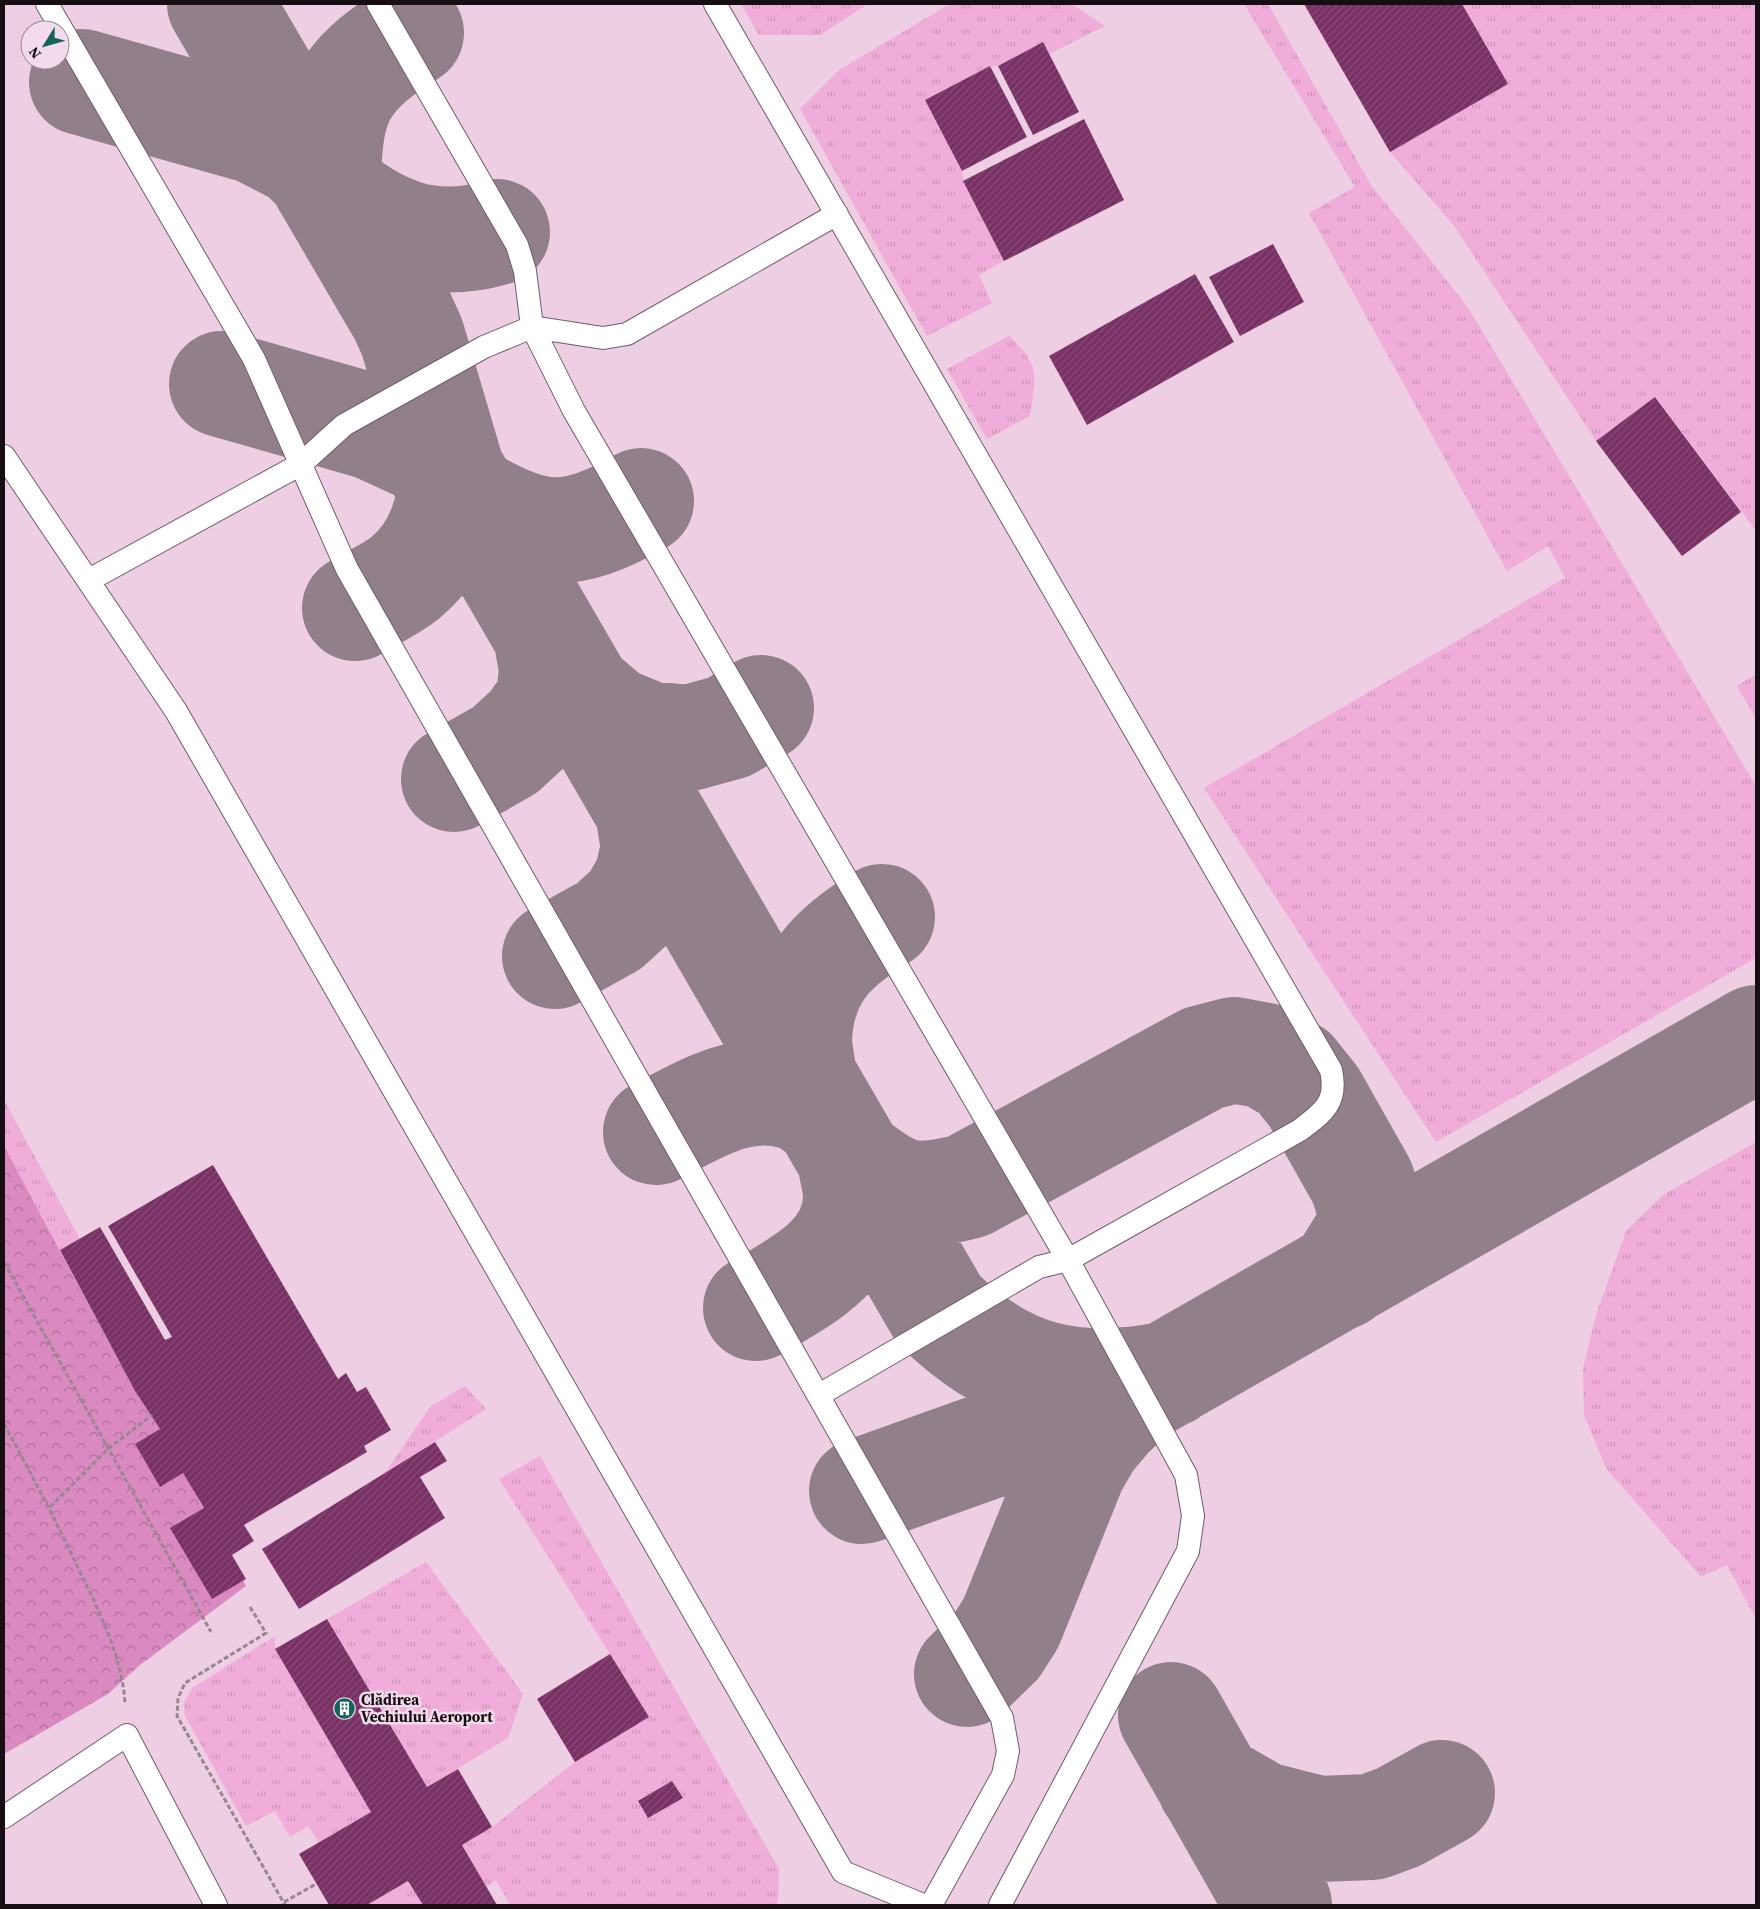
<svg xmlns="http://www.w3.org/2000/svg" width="1760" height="1909" font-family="'Source Serif 4',serif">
	<defs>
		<pattern id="grass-tufts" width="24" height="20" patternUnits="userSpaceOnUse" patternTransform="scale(1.25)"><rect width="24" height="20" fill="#f0adda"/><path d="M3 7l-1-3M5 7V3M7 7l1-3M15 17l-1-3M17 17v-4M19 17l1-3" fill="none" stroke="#cd94ba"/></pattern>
		<pattern id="forest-crowns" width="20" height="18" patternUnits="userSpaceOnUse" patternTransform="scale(1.25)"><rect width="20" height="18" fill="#da89c1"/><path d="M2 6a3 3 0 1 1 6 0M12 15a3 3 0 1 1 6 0" fill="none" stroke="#b06e9c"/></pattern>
		<pattern id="building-hatch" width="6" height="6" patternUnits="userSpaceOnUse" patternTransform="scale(1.25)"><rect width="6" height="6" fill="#793065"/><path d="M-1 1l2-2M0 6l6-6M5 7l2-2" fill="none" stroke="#864b76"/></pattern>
	</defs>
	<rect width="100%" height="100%" fill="#f4dbeb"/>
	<!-- built -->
	<path fill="#eecee3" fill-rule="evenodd" d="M4 4H1756V1905H4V1754L108 1694 140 1665 204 1508 152 1415 135 1391 4 1146ZM30 30H60V60H30Z"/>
	<!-- grass -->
	<path fill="url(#grass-tufts)" d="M741 4H868L820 35H759Z
		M950 4H1072L1105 26 1049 54 1043 43 998 66H990L925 100 962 171 963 181 1004 261 979 275 992 303 927 336 800 109 839 70Z
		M1244 4H1268L1371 185 1467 306 1756 786V958L1436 1142 1204 788 1565 578 1548 546 1507 571 1309 213 1355 187Z
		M1304 4H1756V531L1656 397 1596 441 1455 227 1390 152Z
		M1009 336C1041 366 1036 375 1030 416L987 439 947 369Z
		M1756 674V719L1737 686Z
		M4 1100 80 1239 60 1250 4 1146Z
		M1756 1142V1619L1727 1565 1701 1577 1606 1468 1584 1415 1583 1369 1596 1315 1626 1231 1663 1195Z
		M465 1386 486 1409 385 1473 431 1406Z
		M540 1456 779 1869 778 1901 775 1905H510L496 1880 487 1887 462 1845 492 1827 575 1762 610 1654 499 1479Z
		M426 1562 523 1694 508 1738 427 1787 327 1619Z
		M275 1636V1649L371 1812 319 1842 308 1826 290 1837 275 1811 246 1826 185 1716 184 1703 192 1688Z
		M408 1881 423 1905H367Z"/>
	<!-- forest -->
	<path fill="url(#forest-crowns)" d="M4 1146 135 1391 160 1429 246 1586 140 1665 108 1694 4 1754Z"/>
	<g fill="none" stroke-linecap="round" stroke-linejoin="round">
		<!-- taxiway -->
		<path stroke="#91808a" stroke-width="106" d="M220 4 402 315 412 337 452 472 938 1309C1007 1377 1075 1393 1169 1374
			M411 33C339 77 329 105 328 187 379 231 431 252 497 232
			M82 82 256 131 299 153 318 171
			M222 384 373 427 419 448 452 472C450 513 438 551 405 578 390 590 371 598 355 608
			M467 498C537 539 569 542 641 501
			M578 691 611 719 647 734 689 738 729 727 761 708
			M454 779 505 750 531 726 549 700 552 669 546 634
			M555 956 609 926 632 905 647 879 654 848 648 810
			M804 1080C803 1066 799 1051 799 1038 802 977 832 947 882 917
			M656 1132C702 1108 747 1079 800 1099 809 1103 818 1110 826 1116
			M850 1159C895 1195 911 1201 968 1186L1203 1058 1234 1050 1266 1056 1294 1072 1314 1097 1362 1182 1370 1207 1368 1232 1340 1277
			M756 1308C799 1283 856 1255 856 1197 856 1185 852 1172 850 1159
			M862 1491 1133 1394 1756 1038
			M967 1674 997 1645 1011 1623 1074 1467 1089 1441 1110 1416 1133 1394
			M1171 1715 1279 1905
			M1210 1785 1260 1814 1318 1829 1372 1827 1399 1817 1442 1793"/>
	</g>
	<!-- building -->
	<path fill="url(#building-hatch)" d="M1304 4H1462L1508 84 1390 152Z
		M1043 42 1079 112 1033 135 998 66Z
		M990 66 1027 137 962 171 925 100Z
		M1084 119 1124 200 1004 261 963 181Z
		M1273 244 1304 302 1240 336 1209 277Z
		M1195 274 1234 342 1087 425 1049 356Z
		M1655 397 1741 512 1682 556 1596 441Z
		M213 1165 338 1379 346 1373 357 1392 366 1387 391 1430 364 1446 367 1452 244 1525 254 1541 232 1555 246 1579 212 1599 170 1528 204 1508 183 1473 160 1487 135 1444 160 1429 135 1391 60 1250 100 1227 165 1340 172 1337 108 1226Z
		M435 1442 447 1461 420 1477 445 1518 299 1609 262 1549Z
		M327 1619 427 1787 458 1769 492 1827 462 1845 497 1905H423L408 1881 367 1905H329L299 1854 371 1812 275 1649Z
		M610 1654 649 1717 575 1762 537 1699Z
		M672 1781 683 1798 648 1818 638 1801Z"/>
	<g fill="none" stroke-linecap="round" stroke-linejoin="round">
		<defs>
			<path id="service" d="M47 4 254 359 347 569 1002 1718 1008 1751 1003 1775 931 1905
				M378 4 517 245 525 271 532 327 574 411 1068 1260 1186 1475 1193 1516 1188 1551 1000 1905
				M715 4 1331 1070C1338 1102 1324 1112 1300 1130L1068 1260 1039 1267 819 1395
				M4 456 176 711 843 1872 923 1905
				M89 580 301 464 344 425 484 347 532 327 603 338 627 334 837 214
				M4 1817 127 1735 216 1905"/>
		</defs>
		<!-- service casing -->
		<use href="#service" stroke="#725c6a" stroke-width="24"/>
		<!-- path -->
		<path stroke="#988691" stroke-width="3" stroke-dasharray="5 2.5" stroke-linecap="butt" d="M4 1262 211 1632
			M4 1424C31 1473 57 1523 81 1574 101 1615 122 1657 125 1703
			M50 1507 108 1449 152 1415
			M250 1607 266 1633 185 1683 178 1698 177 1716 285 1905
			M284 1902 316 1884"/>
		<!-- service -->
		<use href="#service" stroke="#fff" stroke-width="22"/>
	</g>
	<!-- icons -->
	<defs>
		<symbol id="building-disc" viewBox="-11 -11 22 22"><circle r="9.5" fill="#15635f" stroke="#f4dbeb"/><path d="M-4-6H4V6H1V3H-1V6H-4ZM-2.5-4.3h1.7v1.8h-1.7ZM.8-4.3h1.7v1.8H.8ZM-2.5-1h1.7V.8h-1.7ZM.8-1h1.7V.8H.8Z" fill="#fff"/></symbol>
	</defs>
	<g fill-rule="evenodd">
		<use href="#building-disc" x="332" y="1696" width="25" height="25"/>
	</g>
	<g text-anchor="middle" stroke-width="5" stroke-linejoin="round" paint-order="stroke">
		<!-- poi labels -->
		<g font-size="15" font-weight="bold" fill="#160e13" stroke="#f4dbeb" text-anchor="start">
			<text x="361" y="1705">Clădirea<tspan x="361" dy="17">Vechiului Aeroport</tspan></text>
		</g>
	</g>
	<!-- border -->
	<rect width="1760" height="1909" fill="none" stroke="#160e13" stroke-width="10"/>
	<!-- north arrow -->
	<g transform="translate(45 45) rotate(233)"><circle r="24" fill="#f4dbeb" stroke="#9b8995"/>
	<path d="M0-4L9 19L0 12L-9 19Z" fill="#15635f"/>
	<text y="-8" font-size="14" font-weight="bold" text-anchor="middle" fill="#160e13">N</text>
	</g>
</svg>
